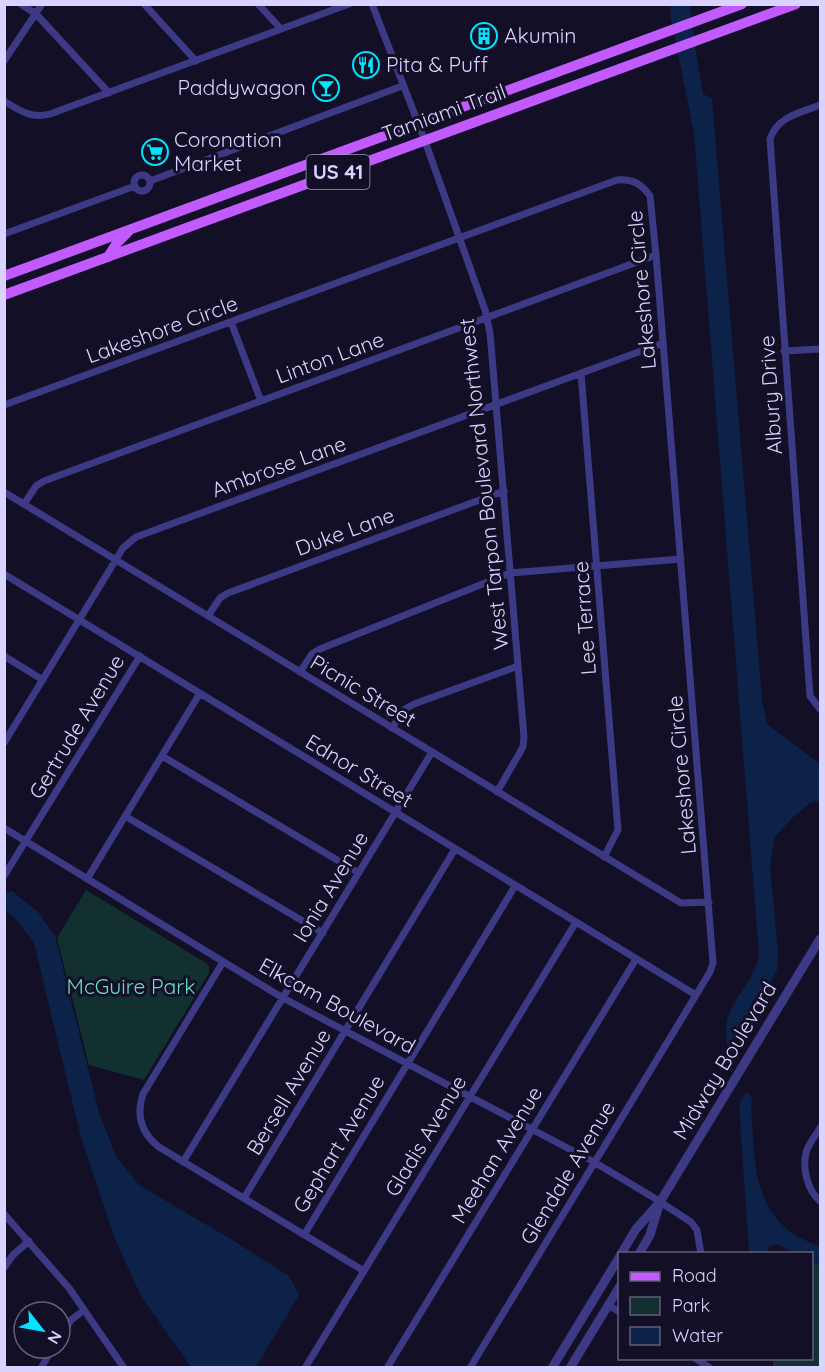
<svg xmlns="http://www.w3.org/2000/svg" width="825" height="1372" font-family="Quicksand,sans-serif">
	<rect width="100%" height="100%" fill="#130f26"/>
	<!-- green -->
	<path fill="#12302f" d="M86 890 206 963 209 967V973L144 1080 89 1065 57 938Z
		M812 1262 820 1265V1367L773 1368V1359L812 1358Z"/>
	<!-- water -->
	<path fill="#0c2248" d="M671 5H690L697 60 703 94 712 98 762 700 767 724 820 764V801L811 802 791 819 775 837 770 865 778 951 777 970 749 1021 750 1029 730 1062C727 1045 723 1027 730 1011 739 991 757 976 759 954L694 133 670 14Z
		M12 891 38 912 55 936 99 1113 116 1156 139 1185 234 1241 289 1276 299 1295 256 1367H191L141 1296 115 1239 80 1134 34 943 14 917 5 910V894Z
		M747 1093 752 1097C750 1111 753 1126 753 1139 756 1191 767 1229 820 1246V1265L812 1262V1254L795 1253 777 1244 769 1246 768 1253H749L739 1106 741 1099Z"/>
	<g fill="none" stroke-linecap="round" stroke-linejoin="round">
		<!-- minor -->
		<path stroke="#3d3a85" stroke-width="7" d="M21 4 36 14 109 93
			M144 4 196 61
			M258 4 281 29
			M372 4 425 141 485 310 490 333 524 737 523 747 497 792
			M4 61 42 4
			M4 101C20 111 32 119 50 114L349 4
			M820 105C800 113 778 116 770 139L810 696 820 709
			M134 183a8 8 0 1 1 16 0a8 8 0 1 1-16 0Z
			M150 181 402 86
			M4 234 135 186
			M231 322 261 401
			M784 351 820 349
			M581 373 618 830 604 857
			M4 405 617 180C632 179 641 183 650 196L656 255 713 963 710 972 470 1368
			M4 492 681 903 709 902
			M24 504 36 486 44 481 656 255
			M4 574 696 995
			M208 616 220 598 228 593 504 491
			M4 656 43 680
			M300 672 312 654 320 649 510 573 681 559
			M392 728 405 709 414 704 518 666
			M4 743 123 548 136 537 663 343
			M162 756 359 873
			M125 816 323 933
			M4 828 283 998 594 1162 651 1196 691 1222 697 1230 701 1254
			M4 876 140 656
			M87 879 200 693
			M223 962 143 1094C136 1115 141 1133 159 1147L364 1271
			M820 1128C816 1135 808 1144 806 1153 802 1169 808 1191 820 1201
			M183 1162 432 752
			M244 1198 455 849
			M4 1214 69 1288 124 1368
			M304 1235 515 886
			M4 1268 13 1255 29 1241
			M608 1305 620 1312
			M60 1337 71 1320 84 1310
			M695 1358 710 1368
			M41 1368 53 1348
			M305 1368 576 922
			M387 1368 636 959"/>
		<!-- tertiary -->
		<path stroke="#3d3a85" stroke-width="9" d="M621 1254 636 1229 660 1202 820 939
			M639 1254 650 1235 660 1202
			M552 1368 620 1256
			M570 1368 620 1286"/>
		<!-- primary -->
		<path stroke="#c25bff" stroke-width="10" d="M108 257 117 243 128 232
			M4 276 742 4
			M4 295 796 4"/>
	</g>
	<!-- icons -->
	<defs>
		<symbol id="building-ring" viewBox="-11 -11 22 22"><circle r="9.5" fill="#130f26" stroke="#00e5ff" stroke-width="1.5"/><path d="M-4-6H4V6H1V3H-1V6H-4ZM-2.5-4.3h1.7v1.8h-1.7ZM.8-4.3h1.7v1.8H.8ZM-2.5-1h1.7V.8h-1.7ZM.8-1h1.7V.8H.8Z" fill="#00e5ff"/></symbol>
		<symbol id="restaurant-ring" viewBox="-11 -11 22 22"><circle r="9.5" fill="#130f26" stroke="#00e5ff" stroke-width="1.5"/><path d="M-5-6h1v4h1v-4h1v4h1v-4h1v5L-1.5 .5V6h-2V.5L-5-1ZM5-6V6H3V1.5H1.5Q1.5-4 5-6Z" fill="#00e5ff"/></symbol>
		<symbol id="bar-ring" viewBox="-11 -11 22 22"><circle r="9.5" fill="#130f26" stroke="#00e5ff" stroke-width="1.5"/><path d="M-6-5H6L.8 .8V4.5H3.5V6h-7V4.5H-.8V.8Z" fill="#00e5ff"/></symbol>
		<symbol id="supermarket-ring" viewBox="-11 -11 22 22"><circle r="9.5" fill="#130f26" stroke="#00e5ff" stroke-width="1.5"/><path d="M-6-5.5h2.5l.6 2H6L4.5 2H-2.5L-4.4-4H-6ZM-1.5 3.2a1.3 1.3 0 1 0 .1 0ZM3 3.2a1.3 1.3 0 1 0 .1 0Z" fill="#00e5ff"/></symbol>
	</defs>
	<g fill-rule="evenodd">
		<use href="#building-ring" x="469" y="21" width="30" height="30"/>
		<use href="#restaurant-ring" x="351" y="50" width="30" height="30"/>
		<use href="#bar-ring" x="311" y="73" width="30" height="30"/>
		<use href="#supermarket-ring" x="140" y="137" width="30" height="30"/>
	</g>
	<g text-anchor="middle" stroke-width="6" stroke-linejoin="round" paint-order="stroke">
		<!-- shield labels -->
		<rect fill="#130f26" stroke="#9e99be" stroke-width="1.5" x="306.5" y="155" width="63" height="34" rx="4.5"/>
		<g font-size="20" font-weight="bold" fill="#d9d4ff">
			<text x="338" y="179">US 41</text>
		</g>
		<!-- poi labels -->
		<g font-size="21" fill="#d9d4ff" stroke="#130f26" text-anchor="start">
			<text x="504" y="43">Akumin</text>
			<text x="386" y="72">Pita &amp; Puff</text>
			<text x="306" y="95" text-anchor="end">Paddywagon</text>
			<text x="174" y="147">Coronation<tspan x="174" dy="24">Market</tspan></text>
		</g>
		<!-- street labels -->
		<g font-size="21" fill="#d9d4ff" stroke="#130f26">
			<text transform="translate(444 113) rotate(-20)" y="7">Tamiami Trail</text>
			<text transform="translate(642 290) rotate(-95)" y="7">Lakeshore Circle</text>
			<text transform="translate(162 330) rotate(-20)" y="7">Lakeshore Circle</text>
			<text transform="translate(330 358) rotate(-20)" y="7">Linton Lane</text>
			<text transform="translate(771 395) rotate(-94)" y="7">Albury Drive</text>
			<text transform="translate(279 467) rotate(-20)" y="7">Ambrose Lane</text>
			<text transform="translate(484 484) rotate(-96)" y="7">West Tarpon Boulevard Northwest</text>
			<text transform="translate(345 532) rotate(-20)" y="7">Duke Lane</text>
			<text transform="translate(585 618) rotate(-94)" y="7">Lee Terrace</text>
			<text transform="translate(363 691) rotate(31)" y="7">Picnic Street</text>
			<text transform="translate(77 727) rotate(-59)" y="7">Gertrude Avenue</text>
			<text transform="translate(359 771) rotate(31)" y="7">Ednor Street</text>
			<text transform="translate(682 775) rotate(-95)" y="7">Lakeshore Circle</text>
			<text transform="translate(331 887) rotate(-59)" y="7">Ionia Avenue</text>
			<text transform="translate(337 1006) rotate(29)" y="7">Elkcam Boulevard</text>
			<text transform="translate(725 1061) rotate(-59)" y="7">Midway Boulevard</text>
			<text transform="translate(289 1092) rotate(-59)" y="7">Bersell Avenue</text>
			<text transform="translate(426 1136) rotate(-59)" y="7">Gladis Avenue</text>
			<text transform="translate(339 1144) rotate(-59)" y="7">Gephart Avenue</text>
			<text transform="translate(497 1155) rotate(-59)" y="7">Meehan Avenue</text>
			<text transform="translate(568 1173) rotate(-59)" y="7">Glendale Avenue</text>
		</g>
		<!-- park labels -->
		<g font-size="21" fill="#5fe0c0" stroke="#130f26">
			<text x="131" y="994">McGuire Park</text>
		</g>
	</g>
	<!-- border -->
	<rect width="825" height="1372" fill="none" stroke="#d9d4ff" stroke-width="12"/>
	<!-- legend -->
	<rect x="618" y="1252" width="195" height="108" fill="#130f26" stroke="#625e7d" stroke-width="1.5"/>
	<rect x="630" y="1272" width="30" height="9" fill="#c25bff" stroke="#625e7d" stroke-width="1.5"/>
	<text x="672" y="1282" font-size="18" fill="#d9d4ff">Road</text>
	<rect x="630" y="1297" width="30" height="18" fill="#12302f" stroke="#625e7d" stroke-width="1.5"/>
	<text x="672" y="1312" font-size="18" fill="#d9d4ff">Park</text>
	<rect x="630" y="1327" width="30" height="18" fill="#0c2248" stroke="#625e7d" stroke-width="1.5"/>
	<text x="672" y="1342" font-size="18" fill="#d9d4ff">Water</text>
	<!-- north arrow -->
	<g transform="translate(42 1330) rotate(121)"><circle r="28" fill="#130f26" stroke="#625e7d" stroke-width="1.5"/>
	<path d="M0-4.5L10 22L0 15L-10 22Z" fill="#00e5ff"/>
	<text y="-9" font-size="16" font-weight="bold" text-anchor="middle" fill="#d9d4ff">N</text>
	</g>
</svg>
